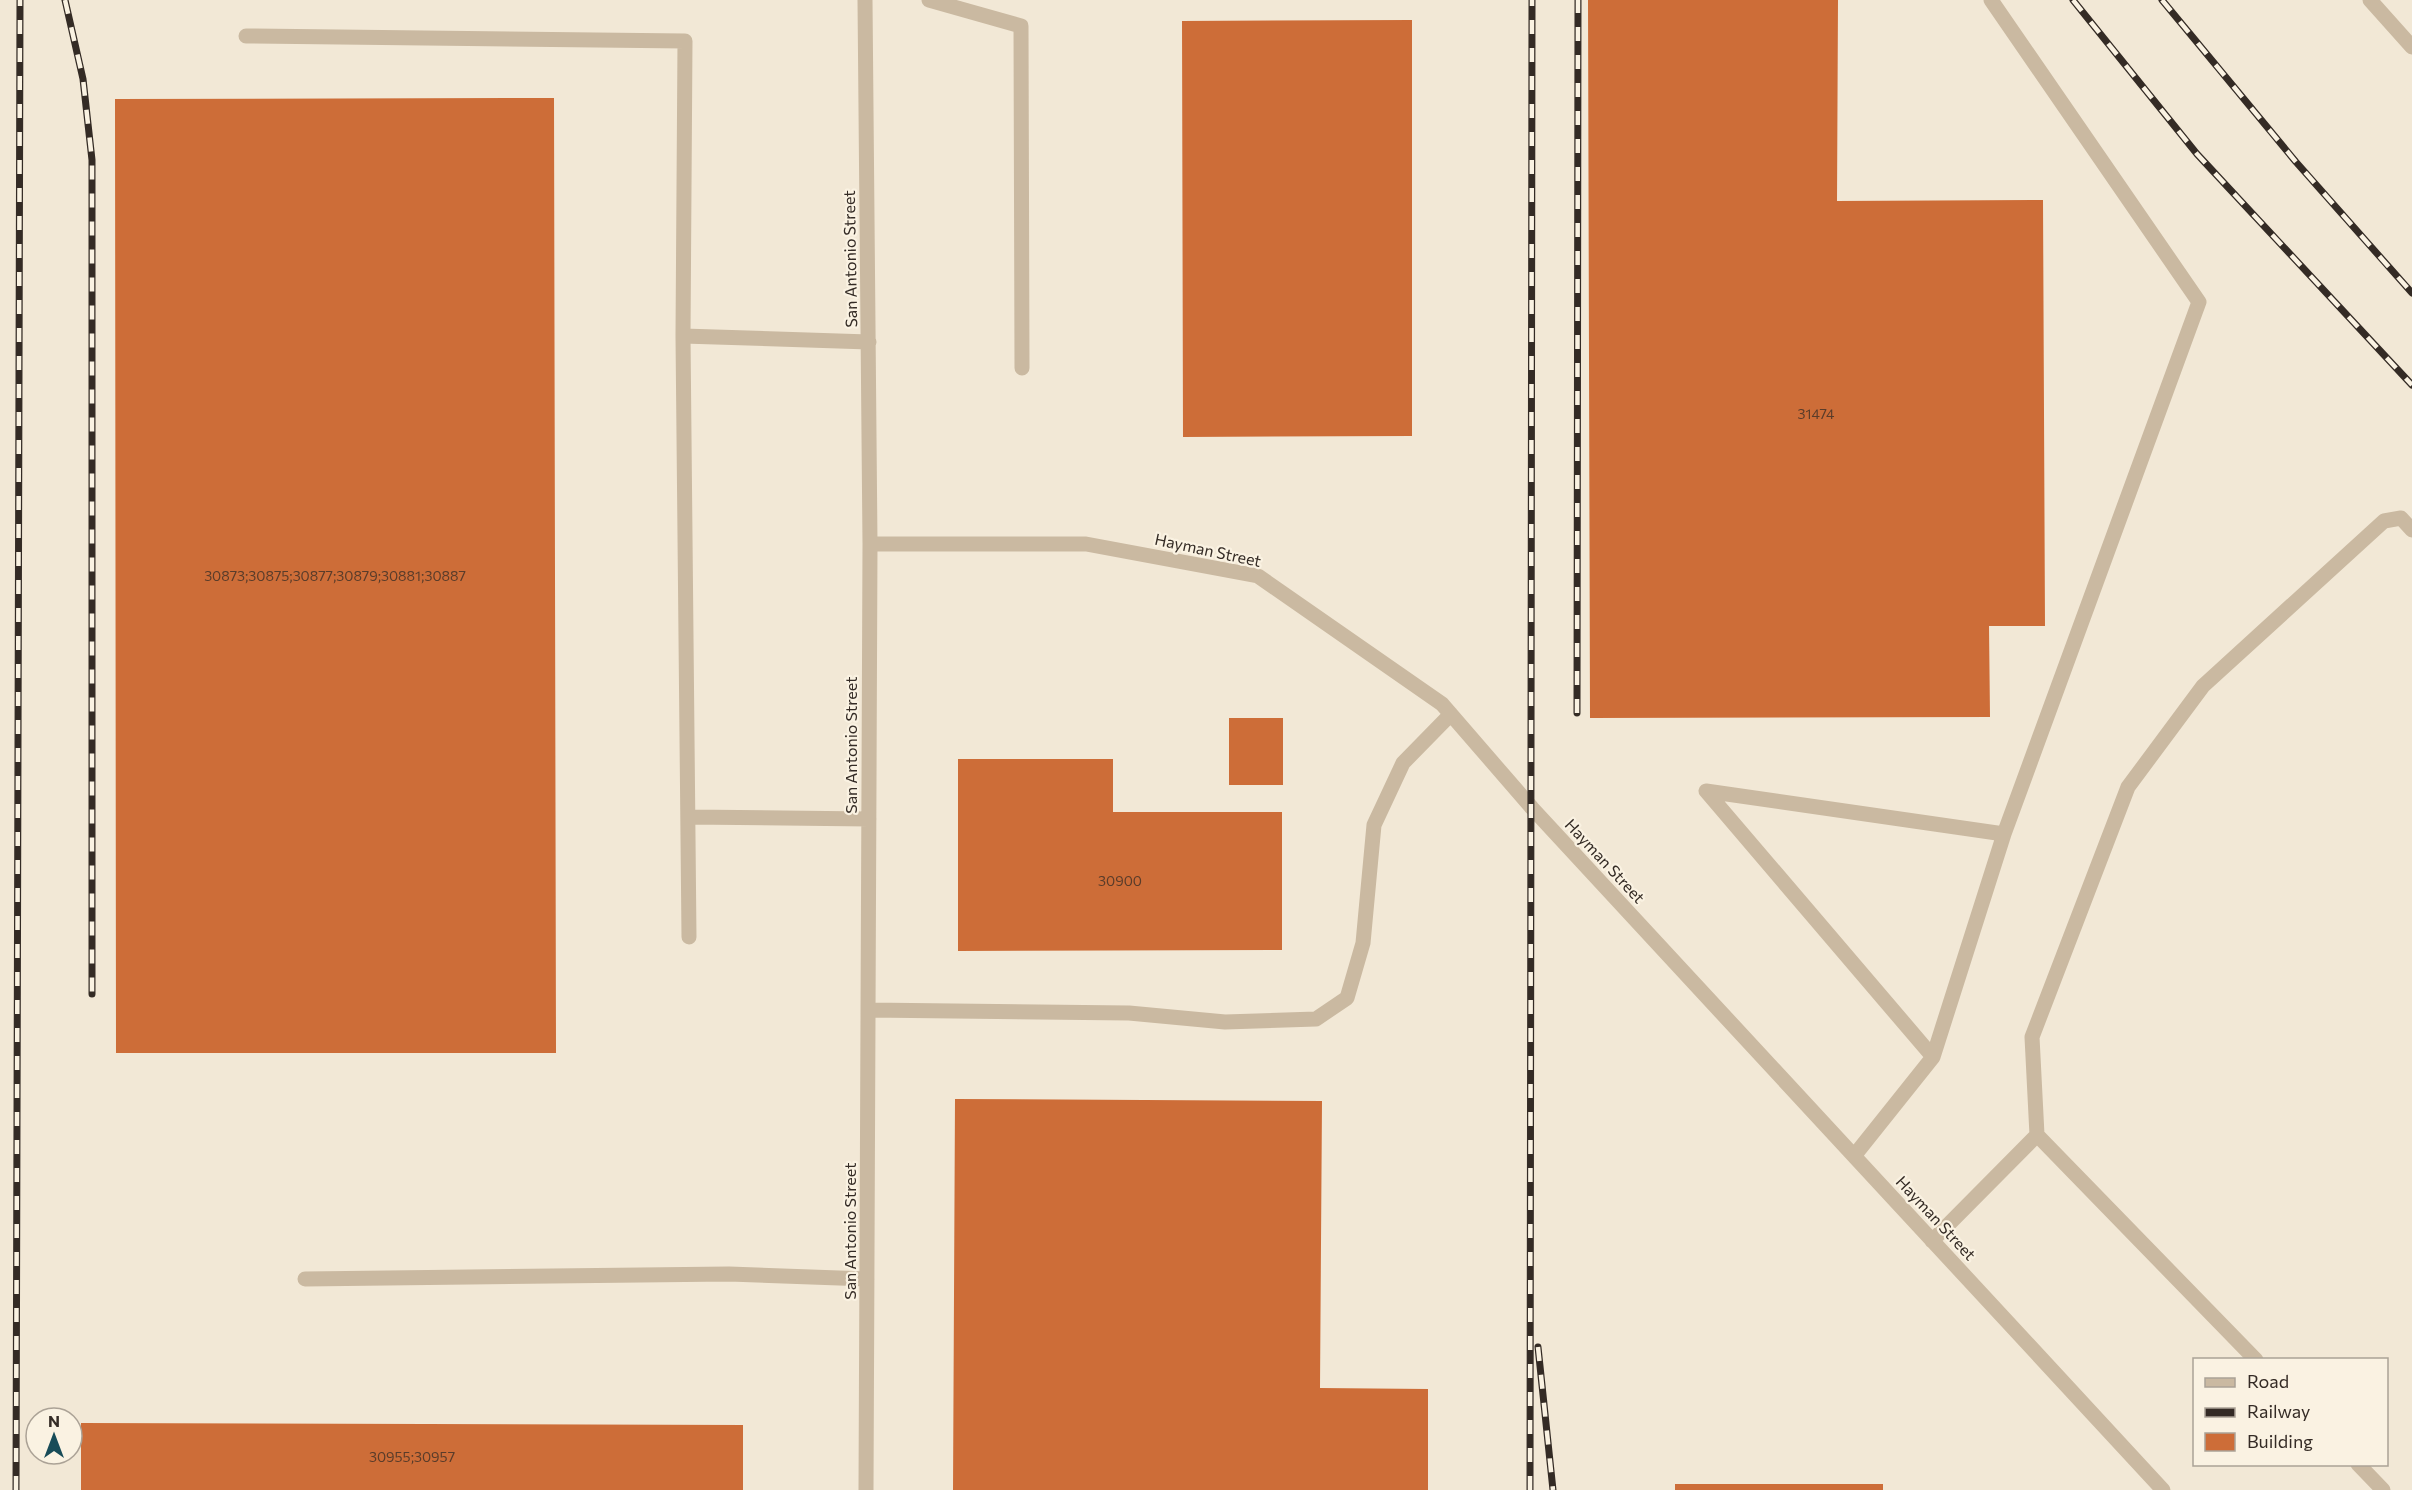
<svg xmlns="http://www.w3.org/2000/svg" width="2412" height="1490" font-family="Commissioner,sans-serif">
	<rect width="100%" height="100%" fill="#f2e8d6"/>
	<!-- building -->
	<path fill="#cd6d38" d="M1588 0H1838L1837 201 2043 200 2045 626H1989L1990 717 1590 718Z
		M1412 20V436L1183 437 1182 21Z
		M554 98 556 1053H116L115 99Z
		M1229 718H1283V785H1229Z
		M958 759H1113V812H1282V950L958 951Z
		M955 1099 1322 1101 1320 1388 1428 1389V1490H953Z
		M81 1423 743 1425V1490H81Z
		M1675 1484H1883V1490H1675Z"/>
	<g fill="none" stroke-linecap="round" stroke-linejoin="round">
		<!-- minor -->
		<path stroke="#cab9a1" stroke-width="15" d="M865 0 870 544 866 1490
			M929 0 1021 26 1022 368
			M1991 0 2199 302 2004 834
			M2370 0 2412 47
			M246 36 685 41 683 336 869 342
			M683 336 689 937
			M870 544H1086L1258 576 1442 704 1532 808 2163 1490
			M688 817 869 819
			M869 1010 1129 1013 1225 1022 1316 1019 1347 998 1363 943 1374 825 1403 763 1451 714
			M2037 1135 2032 1037 2128 787 2203 686 2384 521 2401 518 2412 530
			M1854 1156 1933 1057 2004 834 1706 791 1933 1057
			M1932 1241 2037 1135 2256 1360
			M305 1279 729 1274 867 1279
			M2358 1464 2383 1490"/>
		<defs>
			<path id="rail" d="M65 0 83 79 92 160V994
				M2073 0 2197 154 2412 385
				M2162 0 2296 162 2412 293
				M1577 713 1578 0
				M1538 1347 1553 1490
				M16 1490 20 0
				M1530 1490 1532 0"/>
		</defs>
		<!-- rail casing -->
		<use href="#rail" stroke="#342b25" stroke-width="7"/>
		<!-- rail -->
		<use href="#rail" stroke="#faf2e2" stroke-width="4.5" stroke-dasharray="14" stroke-linecap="butt"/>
	</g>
	<g text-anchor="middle" stroke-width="4.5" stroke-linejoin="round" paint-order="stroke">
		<!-- number labels -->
		<g font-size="14" fill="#5a3c2a">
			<text x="1816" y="419">31474</text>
			<text x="335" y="581">30873;30875;30877;30879;30881;30887</text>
			<text x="1120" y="886">30900</text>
			<text x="412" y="1462">30955;30957</text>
		</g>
		<!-- street labels -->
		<g font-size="16" fill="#342b25" stroke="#faf2e2">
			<text transform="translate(850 259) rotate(-91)" y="6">San Antonio Street</text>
			<text transform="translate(1208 550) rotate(12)" y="6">Hayman Street</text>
			<text transform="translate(851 745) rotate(-90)" y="6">San Antonio Street</text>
			<text transform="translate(1605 861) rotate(47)" y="6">Hayman Street</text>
			<text transform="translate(1936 1218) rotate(47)" y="6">Hayman Street</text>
			<text transform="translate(850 1231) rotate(-90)" y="6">San Antonio Street</text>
		</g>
	</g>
	<!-- legend -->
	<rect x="2193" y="1358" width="195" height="108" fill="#faf2e2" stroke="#aba296" stroke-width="1.5"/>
	<rect x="2205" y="1378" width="30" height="9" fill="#cab9a1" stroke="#aba296" stroke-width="1.5"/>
	<text x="2247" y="1388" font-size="18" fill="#342b25">Road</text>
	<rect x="2205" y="1408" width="30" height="9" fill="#342b25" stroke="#aba296" stroke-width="1.5"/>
	<text x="2247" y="1418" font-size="18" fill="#342b25">Railway</text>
	<rect x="2205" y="1433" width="30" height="18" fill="#cd6d38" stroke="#aba296" stroke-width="1.5"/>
	<text x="2247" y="1448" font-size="18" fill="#342b25">Building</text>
	<!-- north arrow -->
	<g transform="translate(54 1436)"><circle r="28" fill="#faf2e2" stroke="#aba296" stroke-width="1.5"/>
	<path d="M0-4.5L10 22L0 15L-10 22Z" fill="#184c58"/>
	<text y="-9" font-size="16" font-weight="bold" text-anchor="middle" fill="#342b25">N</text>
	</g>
</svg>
